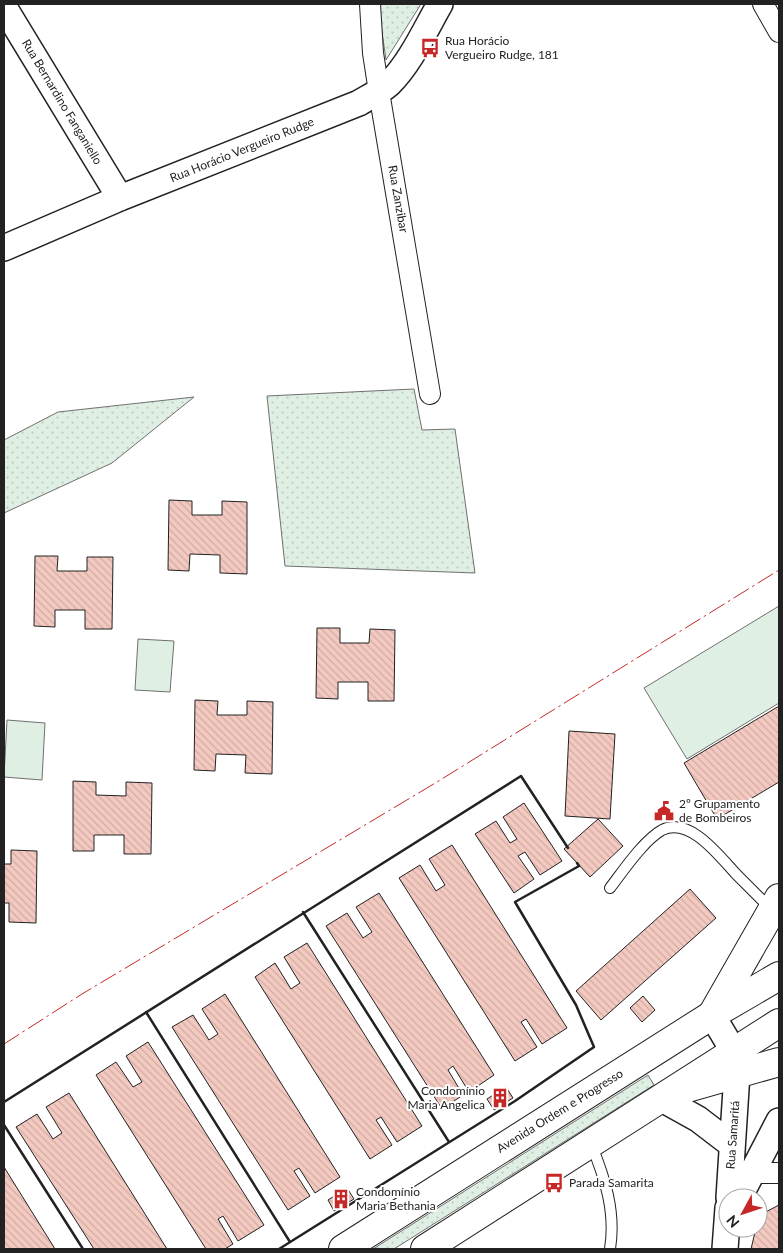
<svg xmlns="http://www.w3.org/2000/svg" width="783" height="1253" font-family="Lato,sans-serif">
	<defs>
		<pattern id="green-dots" width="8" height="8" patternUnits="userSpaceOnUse" patternTransform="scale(1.25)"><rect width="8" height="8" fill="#e0efe3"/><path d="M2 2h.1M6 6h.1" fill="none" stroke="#c0cdc2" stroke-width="1.8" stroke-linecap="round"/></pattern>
		<pattern id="building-back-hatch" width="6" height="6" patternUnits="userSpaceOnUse" patternTransform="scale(1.25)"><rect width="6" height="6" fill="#f3c9c0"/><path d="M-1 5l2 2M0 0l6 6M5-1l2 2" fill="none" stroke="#d0aca5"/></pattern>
	</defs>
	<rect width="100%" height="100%" fill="#fff"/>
	<!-- green -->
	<path fill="url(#green-dots)" stroke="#6f6f6f" d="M378 4H421L386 60Z
		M414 389 422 430 455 429 475 573 285 566 267 396Z
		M194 397 112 463 4 513V440L58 412Z
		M648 1075 654 1085 394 1249H373Z"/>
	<!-- pitch -->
	<path fill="#e0efe3" stroke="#6f6f6f" d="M779 606V703L687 759 644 688Z
		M138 639 174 641 170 692 135 690Z
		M7 720 45 723 42 780 4 777Z"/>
	<!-- building -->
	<path fill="url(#building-back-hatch)" stroke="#222" d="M169 500 192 501V515H222V501L247 502V574L220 573V555L190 554 189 571 168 570Z
		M35 556H58L57 571H87V557H113L112 629H85V610H55V627L34 626Z
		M317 628H340V643H369L370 629 395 630 394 701H368V682H338V699L316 698Z
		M195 700 218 701 217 715H247V701L273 702 272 774 245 773 246 755 216 754 215 771 194 770Z
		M779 706V782L717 819 684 763Z
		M569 731 615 734 610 819 565 816Z
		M73 781 96 782V795L126 796V782L152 783 151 854H124V835H94V851H73Z
		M524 803 562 861 540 875 525 852 518 856 534 879 514 893 475 834 496 821 510 843 517 839 503 817Z
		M598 819 623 846 590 877 564 849Z
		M452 845 567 1028 542 1044 526 1019 521 1022 537 1047 515 1061 399 878 420 865 436 891 445 885 429 859Z
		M11 850 37 851 36 923 9 922V903H4V864H11Z
		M690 889 716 918 601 1020 576 991Z
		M379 893 494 1075 469 1092 453 1066 448 1070 463 1095 442 1109 326 926 347 913 363 938 372 932 356 907Z
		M307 943 422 1126 397 1142 381 1117 376 1120 392 1145 370 1159 255 977 275 963 291 989 300 983 284 957Z
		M225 994 340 1177 315 1193 299 1168 294 1171 310 1196 288 1210 172 1027 193 1015 209 1040 218 1034 202 1009Z
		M643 996 655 1010 642 1022 630 1008Z
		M148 1042 264 1225 238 1241 223 1216 218 1219 233 1244 225 1249H206L96 1075 116 1062 133 1087 142 1082 126 1056Z
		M506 1087 513 1098 494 1110 487 1099Z
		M69 1093 167 1249H94L16 1127 37 1114 53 1139 62 1133 46 1107Z
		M4 1167 55 1249H4Z
		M347 1188 354 1199 334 1211 328 1200Z
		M779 1205V1249H751L756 1228H758V1216Z"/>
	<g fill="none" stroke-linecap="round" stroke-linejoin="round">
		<defs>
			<path id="service" d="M610 888C623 871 644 840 662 830 690 816 720 857 736 874 748 886 760 898 772 910
				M591 1144C605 1178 616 1212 610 1249"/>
			<path id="minor" d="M370 4 373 53 379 92 430 394
				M763 4 779 32
				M752 1173H779"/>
			<path id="tertiary" d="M4 7 120 198
				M4 248 120 198 359 103C369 97 380 92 389 84 411 62 425 30 440 4
				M712 1015 734 1052 737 1073 729 1198
				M662 1099 698 1119 732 1145
				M739 1198 779 1121
				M725 1249 728 1208"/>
			<path id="secondary" d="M343 1249 712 1015 779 976
				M425 1249 779 1023"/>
			<path id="trunk" d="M712 1015 779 898
				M673 1092 779 1062"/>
		</defs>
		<!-- service casing -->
		<use href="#service" stroke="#222" stroke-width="12"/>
		<!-- minor casing -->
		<use href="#minor" stroke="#222" stroke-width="22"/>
		<!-- tertiary casing -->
		<use href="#tertiary" stroke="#222" stroke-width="28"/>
		<!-- secondary casing -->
		<use href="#secondary" stroke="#222" stroke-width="30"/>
		<!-- trunk casing -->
		<use href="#trunk" stroke="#222" stroke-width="30"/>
		<!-- service -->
		<use href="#service" stroke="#fff" stroke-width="10"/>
		<!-- minor -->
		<use href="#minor" stroke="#fff" stroke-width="20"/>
		<!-- tertiary -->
		<use href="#tertiary" stroke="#fff" stroke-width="25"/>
		<!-- secondary -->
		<use href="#secondary" stroke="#fff" stroke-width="28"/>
		<!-- trunk -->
		<use href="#trunk" stroke="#fff" stroke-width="28"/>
		<!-- fence -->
		<path stroke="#222" stroke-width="1" stroke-dasharray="6 2.5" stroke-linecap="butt" d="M279 1249 515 1101 594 1047"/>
		<!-- wall -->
		<path stroke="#222" stroke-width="2.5" d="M303 912 449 1142
			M146 1012 290 1242
			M4 1102 521 776 568 848
			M4 1125 83 1249
			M279 1249 515 1101 594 1047 576 1005 515 902 579 866 577 863"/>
		<!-- power -->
		<path stroke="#c62828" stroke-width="1" stroke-dasharray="18 4 2.5 4" stroke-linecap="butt" d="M4 1044 82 994 437 782 779 570"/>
	</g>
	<!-- icons -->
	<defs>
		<symbol id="bus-bare" viewBox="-9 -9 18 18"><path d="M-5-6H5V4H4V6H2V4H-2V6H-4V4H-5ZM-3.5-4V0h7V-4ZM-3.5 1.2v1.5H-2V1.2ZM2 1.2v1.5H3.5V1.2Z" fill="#c62828" stroke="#fff" stroke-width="2.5" paint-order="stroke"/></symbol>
		<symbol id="civic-bare" viewBox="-9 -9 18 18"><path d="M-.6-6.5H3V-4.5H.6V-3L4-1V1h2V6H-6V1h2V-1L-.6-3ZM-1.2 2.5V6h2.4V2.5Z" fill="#c62828" stroke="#fff" stroke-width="2.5" paint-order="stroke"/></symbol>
		<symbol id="building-bare" viewBox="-9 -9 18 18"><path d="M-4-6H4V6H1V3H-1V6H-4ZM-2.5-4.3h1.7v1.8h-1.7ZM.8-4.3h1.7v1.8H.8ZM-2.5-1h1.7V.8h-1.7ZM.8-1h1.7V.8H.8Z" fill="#c62828" stroke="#fff" stroke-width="2.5" paint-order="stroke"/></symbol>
	</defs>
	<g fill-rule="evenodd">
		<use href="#bus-bare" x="416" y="34" width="28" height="28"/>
		<use href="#civic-bare" x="650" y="797" width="28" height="28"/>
		<use href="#building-bare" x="486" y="1084" width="28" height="28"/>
		<use href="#bus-bare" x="540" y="1169" width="28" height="28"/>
		<use href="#building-bare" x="327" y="1185" width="28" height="28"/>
	</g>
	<g text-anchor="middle" stroke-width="4" stroke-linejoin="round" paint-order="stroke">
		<!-- poi labels -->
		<g font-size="12" fill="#222" stroke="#fff" text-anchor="start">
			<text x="445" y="45">Rua Horácio<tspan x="445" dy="14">Vergueiro Rudge, 181</tspan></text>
			<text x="679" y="808">2º Grupamento<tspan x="679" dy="14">de Bombeiros</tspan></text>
			<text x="485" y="1095" text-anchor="end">Condomínio<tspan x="485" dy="14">Maria Angelica</tspan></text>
			<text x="569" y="1187">Parada Samarita</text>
			<text x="356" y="1196">Condomínio<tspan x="356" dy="14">Maria Bethania</tspan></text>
		</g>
		<!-- street labels -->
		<g font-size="12" fill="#222" stroke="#fff">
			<text transform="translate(62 102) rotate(59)" y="4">Rua Bernardino Fanganiello</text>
			<text transform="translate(242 150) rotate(-22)" y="4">Rua Horácio Vergueiro Rudge</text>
			<text transform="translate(398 199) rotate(80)" y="4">Rua Zanzibar</text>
			<text transform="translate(560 1111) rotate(-32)" y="4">Avenida Ordem e Progresso</text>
			<text transform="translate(733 1135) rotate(-86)" y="4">Rua Samaritá</text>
		</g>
	</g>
	<!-- border -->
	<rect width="783" height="1253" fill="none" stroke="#222222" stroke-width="10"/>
	<!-- north arrow -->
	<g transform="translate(743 1213) rotate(230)"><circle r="24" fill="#ffffff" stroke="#a7a7a7"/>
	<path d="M0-4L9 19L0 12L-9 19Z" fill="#c62828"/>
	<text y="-8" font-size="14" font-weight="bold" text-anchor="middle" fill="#222222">N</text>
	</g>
</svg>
